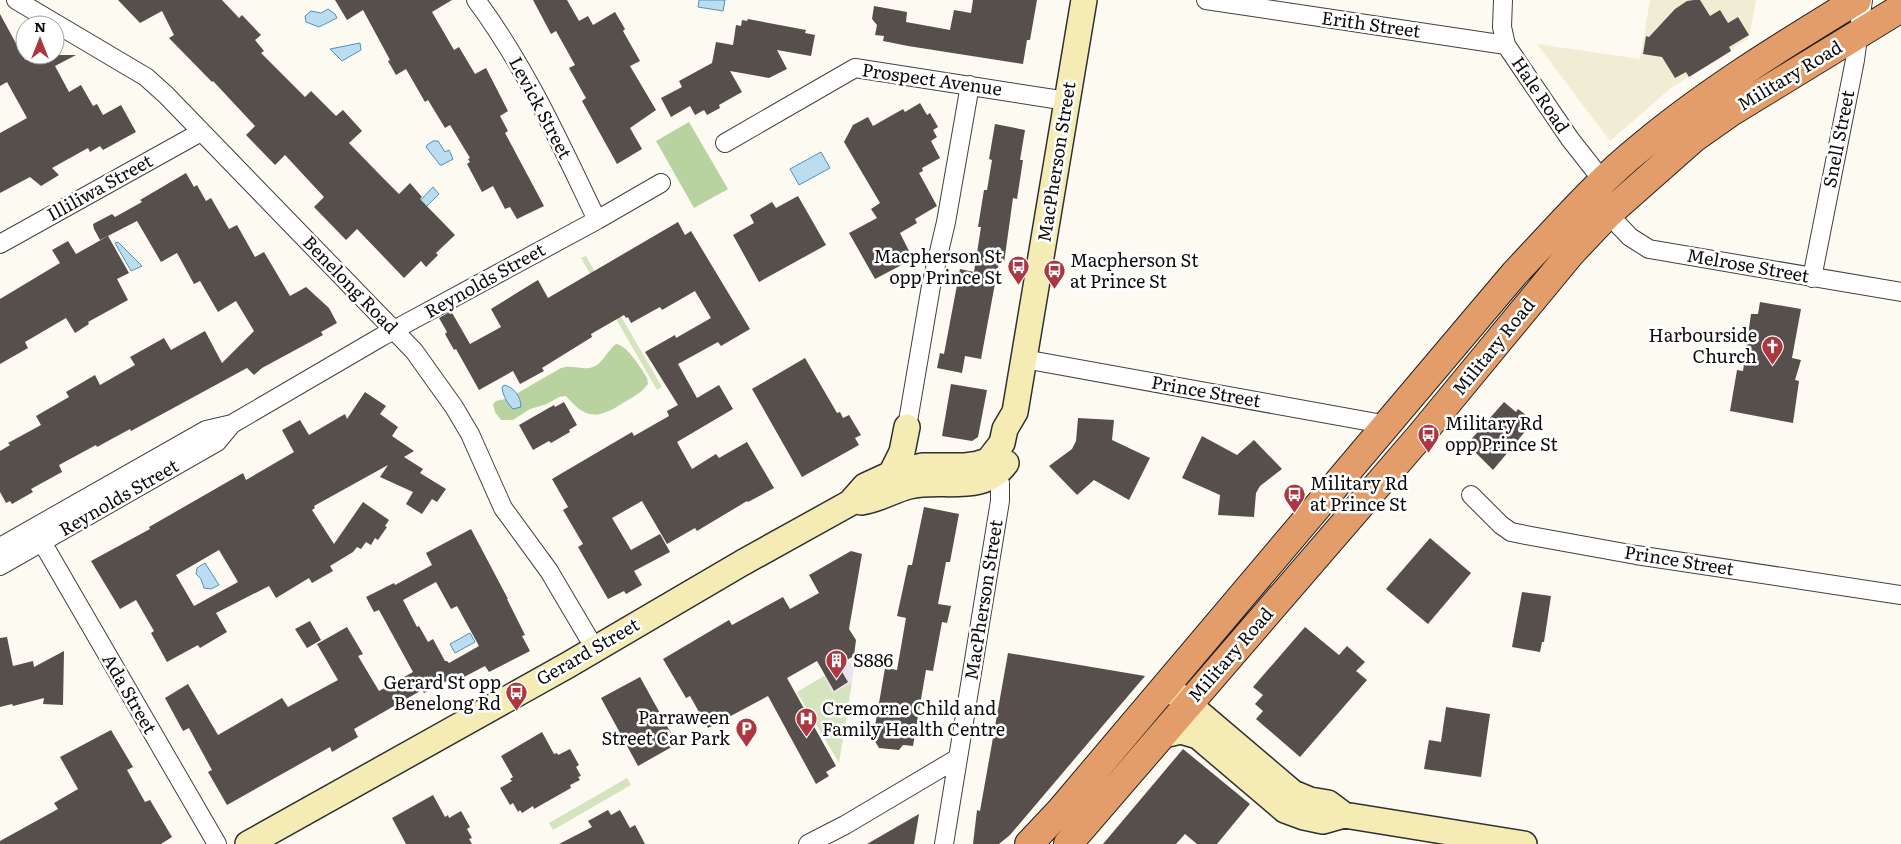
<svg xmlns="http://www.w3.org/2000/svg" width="1901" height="844" font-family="Literata,serif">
	<rect width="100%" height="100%" fill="#fdfaf1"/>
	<!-- industrial -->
	<path fill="#ebe4ec" d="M855 658 852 682 833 693 824 676Z"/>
	<!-- farmland -->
	<path fill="#f1edd4" d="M1650 0H1756L1749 38 1671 88 1610 141 1537 44 1640 59Z"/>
	<!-- green -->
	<path fill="#d3e4bf" d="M586 256 662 387 657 390 581 258Z
		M824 676 833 693 852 682 839 763 797 692Z
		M627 778 631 785 553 830 549 823Z"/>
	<!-- forest -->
	<path fill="#b8d3a0" d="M689 122 728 189 694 208 656 141Z
		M616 344C627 345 641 368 647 378L648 384C639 395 634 396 623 403 598 419 586 420 566 396L559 397 547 404 530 409 513 420H501L495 412 493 404 496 401 509 398 561 368C574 364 583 371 593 367 602 364 608 350 616 344Z"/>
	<!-- water -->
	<path fill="#bcddef" stroke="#4c93bc" d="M699 0H725L723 11 698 7Z
		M328 9 335 14 337 18 319 27 306 22 305 16 311 11 321 13Z
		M360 43 361 50 342 61 330 49Z
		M433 141H438L445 152 449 150 453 159 442 165H440L426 147 427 145Z
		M821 152 830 168 799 185 790 169Z
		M433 187 439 194 424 209 418 203Z
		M118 242 142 266 131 271 115 243Z
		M504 385C514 387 521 397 521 407L513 409C508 404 503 396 502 388Z
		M205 563 219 585 211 589 204 588 201 579 196 574 197 568Z
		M470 633 475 642 455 653 450 644Z"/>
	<!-- building -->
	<path fill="#564f4c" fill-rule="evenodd" d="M118 0H222L239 18 242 15 261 35 255 40 264 51 261 53 305 97 311 91 336 116 343 110 362 131 349 143 381 176 399 194 410 183 422 197 420 199 455 235 436 253 438 255 426 267 421 261 404 278 357 229 346 240 314 207 324 197 285 155 275 165 246 135 255 126 213 81 212 82 169 38 174 35 162 11 140 23Z
		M335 0H452L432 12 454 50 459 47 475 74 486 68 508 111 500 116 508 131 505 133 544 206 517 219 510 207 505 209 493 186 482 192 467 164 470 162 468 159 470 158 450 125 445 128 428 100 425 102 406 69 396 75 388 61 390 60 363 10 347 20Z
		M533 0H567L579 21 588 16 593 25 615 12 625 29 623 31 640 61 630 66 656 110 630 128 642 149 617 164 582 101 586 98 569 68 575 65 556 31 551 34Z
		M973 0H1037L1030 40H1027L1023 64 908 46 883 41 884 36 875 35 877 25 872 19 874 6 907 12 906 22 950 30 954 10 971 13Z
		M1694 0H1700L1710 16 1720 10 1728 23 1738 17 1749 35 1729 47 1731 51 1689 77 1686 72 1675 78 1662 57 1643 54 1646 36 1649 37 1675 9 1687 1Z
		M0 14 25 60 33 55H76L55 66 69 92 81 85 93 106 97 104 103 115 121 105 136 132 103 150 100 146 90 152 88 148 52 168 59 175 41 186 30 177 0 193V133L27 118 7 82 0 86Z
		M748 19 806 30 805 33 815 35 811 56 777 50 787 69 769 78 730 71 742 92 719 105 720 108 707 115 704 110 695 115 690 106 671 117 661 98 682 87 679 81 712 63 716 42 733 45 736 25 741 26 742 20 747 21Z
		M920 103 927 115 930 113 938 127 933 130 937 137 931 141 940 158 922 168 923 171 919 173 937 206 915 219 917 223 900 233 913 259 875 279 849 233 877 218 871 209 880 203 844 142 853 125 868 117 873 126 903 109 905 112Z
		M995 124 1025 130 1020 160H1023L1017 199 1013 198 1004 263 999 262 981 359 965 356 962 373 937 368 940 353 944 354 960 269 974 272 981 227H978L984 190H987L992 160 989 159Z
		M186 173 194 187 197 185 206 201 211 198 229 229 237 225 255 257 264 252 290 296 306 287 329 308 337 323 321 332 323 335 262 368 254 375 247 368 131 431 130 429 97 447 96 445 59 465 62 472 31 489 33 492 12 504 10 501 6 503 0 492V451L10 445 8 443 41 425 36 416 69 397 66 392 95 375 100 385 135 365 130 357 164 338 171 350 205 331 222 363 254 331 236 301 218 312 200 281 194 284 177 253 161 262 137 221 100 240 94 229 93 224 112 214 115 217 142 202 140 200Z
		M798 196 826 245 759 282 733 235 754 223 750 215 772 202 776 208Z
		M678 222 685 235 691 231 750 329 721 346 718 342 678 364 697 398 719 385 733 409 677 442 692 469 716 454 719 458 747 442 774 488 748 502 747 501 697 531 695 528 667 544 642 501 612 518 631 550 660 534 670 552 634 571 642 585 626 594 624 591 608 599 578 547 583 544 563 510 568 507 552 479 632 432 634 436 669 416 667 411 678 405 645 352 675 335 676 338 711 318 695 291 662 310 660 307 631 323 628 317 626 318 624 315 591 334 592 337 542 368 544 371 520 384 513 371 479 390 456 349 454 350 445 334 447 332 439 318 451 311 470 344 501 327 491 309 515 294 538 280 548 298Z
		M108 236 129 273 117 279 128 300 88 322 89 324 75 333 66 318 25 342 28 348 0 364V299L60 263 52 250 68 241 76 254Z
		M1760 302 1801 309 1792 358 1801 360 1795 380 1799 381 1793 423 1730 411 1737 370 1743 371 1751 314H1758Z
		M805 358 837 413 840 412 843 418 849 415 861 435 855 438 859 445 802 477 752 389Z
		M951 384 987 390 978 437 972 441 942 436Z
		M365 392 386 406 380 414 398 427 392 436 414 451 404 457 423 469 420 473 446 489 437 502 432 499 422 514 406 504 413 492 380 477 388 465 314 506 315 508 312 510 334 544 363 502 389 520 385 526 387 527 378 540 375 538 371 545 366 542 361 549 357 547 353 552 330 566 333 571 312 583 309 578 276 598 269 586 216 613 227 632 200 648 198 645 167 662 151 633 154 631 136 600 120 609 91 561 150 529 149 527 243 473 246 480 294 452 282 430 300 420 309 435 345 414 347 419ZM219 550 238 582 194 606 176 575Z
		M564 402 577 425 569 430 570 432 551 443 549 441 533 450 519 425 554 405 555 407Z
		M1504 402 1516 412 1518 409 1534 421 1493 470 1467 444Z
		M1078 418 1114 420 1112 440 1150 458 1129 500 1094 480 1077 495 1049 466 1072 449 1076 441Z
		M1202 436 1237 455 1254 440 1282 469 1260 486 1256 493 1254 517 1218 515 1220 495 1182 478Z
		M924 507 959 514 950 562H946L938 604 951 606 947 623 942 622 933 671 926 670 913 746 903 745 899 750 879 748 873 738 885 668 897 670 906 618 897 616 908 565H912Z
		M471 529 508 599H507L525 635 522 636 530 651 489 672 485 666 464 677 462 673 424 693 422 690 354 729 358 737 332 752 330 747 227 805 208 772 212 770 189 728 183 731 165 698 188 684 218 735 282 698 288 707 338 680 317 644 347 627 363 654 358 656 379 691 413 672 379 610 374 612 366 597 394 583 395 585 432 565 426 553ZM436 582 451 609 457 606 479 646 449 663 447 661H445L433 639 428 642 419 626 417 627 403 600Z
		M1430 538 1471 573 1428 624 1386 589Z
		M851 551 862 554 849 629 856 640 854 656 838 665 848 682 834 691 817 661 787 678 836 766 826 772 829 776 816 784 768 696 708 728 690 696 686 698 663 659 729 620 732 625 783 597 790 609 819 593 809 575Z
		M1522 592 1551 596 1544 642H1542L1540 652 1512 647Z
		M310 621 321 640 307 648 295 629Z
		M1305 627 1339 655 1347 646 1365 662 1356 671 1367 680 1300 757 1256 719 1263 711 1255 704 1263 695 1253 687Z
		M7 637 13 666 33 661 34 667 64 651 63 705 43 704 44 698 13 706 12 704 0 707V638Z
		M1008 653 1145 676 1010 835 999 844H973L977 810 980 811Z
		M640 677 677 744 638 766 601 698Z
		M1446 707 1490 714 1481 777 1424 769 1429 740 1441 742Z
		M111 730 133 767 127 770 145 802 150 800 172 837 161 844H0V841L58 809 54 803 78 789 60 757Z
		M542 732 554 754 557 753 558 755 570 749 579 765 576 767 581 776 578 777 580 780 570 785 571 788 534 809 533 806 522 813 520 810 518 812 513 803 510 805 500 788 512 781 510 779 513 777 501 756Z
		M1183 749 1250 804 1217 844H1197L1185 834 1176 844H1103Z
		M433 795 445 817 448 815 449 818 461 811 470 827 467 829 472 838 469 839 472 844H406L392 818Z
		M608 810 611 815 620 810 630 828 635 825 645 844H559L592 827 588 821Z
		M919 814 914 844H867Z"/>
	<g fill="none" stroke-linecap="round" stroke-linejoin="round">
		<defs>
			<path id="street" d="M16 0 146 77 166 95 414 351 454 407 470 434 503 508 549 571 595 649
				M476 0C526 67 561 145 597 220
				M1206 0 1506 45
				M1503 0 1502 27 1506 45 1570 139 1603 181
				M725 143 855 68 1067 101
				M1608 214 1630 237 1649 249 1901 292
				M0 244 201 132
				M1812 278 1855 60 1863 0
				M1024 359 1388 425
				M907 427 931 286 946 222 970 85
				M1471 495 1501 525 1511 532 1531 536 1636 555 1901 595
				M42 542 217 844
				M0 547 206 430 232 424 381 337 597 220 661 183
				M0 566 217 442 232 424
				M808 844 845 825 958 758
				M944 844 1000 501V483L995 475"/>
			<path id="secondary" d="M891 474 902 452 907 427
				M861 502C878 500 893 490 909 486 942 478 983 495 1006 463
				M1167 686 1293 793 1310 800 1328 803 1344 815
				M1163 735 1181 731 1198 736 1285 810 1304 817 1323 821 1344 815 1524 844
				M248 844 568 665 742 563 850 503 865 486 891 474 922 466H964L978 464 988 461 1002 443 1005 429 1015 412 1084 0"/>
			<path id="highway" d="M1029 844 1061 810 1515 273C1556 230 1595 184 1641 147 1708 91 1782 46 1857 0
				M1068 844 1420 436 1571 253 1608 214 1694 138 1731 112 1901 8"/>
		</defs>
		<!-- street casing -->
		<use href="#street" stroke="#414141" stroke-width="20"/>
		<!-- secondary casing -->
		<use href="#secondary" stroke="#303030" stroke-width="28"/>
		<!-- highway casing -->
		<use href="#highway" stroke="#1f1f1f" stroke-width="30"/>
		<!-- street -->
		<use href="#street" stroke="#fff" stroke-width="18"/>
		<!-- secondary -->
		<use href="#secondary" stroke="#f5ecb5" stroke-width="25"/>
		<!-- highway -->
		<use href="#highway" stroke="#e29d6b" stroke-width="28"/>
	</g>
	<!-- icons -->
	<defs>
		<symbol id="bus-pin" viewBox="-11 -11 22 30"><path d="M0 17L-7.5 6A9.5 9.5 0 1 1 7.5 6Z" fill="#ad3741" stroke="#fff"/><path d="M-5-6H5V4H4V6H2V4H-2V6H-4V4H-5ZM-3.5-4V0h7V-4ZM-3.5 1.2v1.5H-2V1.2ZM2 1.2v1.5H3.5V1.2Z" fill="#fff"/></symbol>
		<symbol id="church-pin" viewBox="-11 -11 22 30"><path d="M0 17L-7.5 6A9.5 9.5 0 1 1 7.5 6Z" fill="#ad3741" stroke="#fff"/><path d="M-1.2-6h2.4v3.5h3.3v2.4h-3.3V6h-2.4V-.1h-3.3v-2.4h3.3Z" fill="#fff"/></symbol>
		<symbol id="building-pin" viewBox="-11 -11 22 30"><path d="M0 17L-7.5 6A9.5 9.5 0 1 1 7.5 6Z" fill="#ad3741" stroke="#fff"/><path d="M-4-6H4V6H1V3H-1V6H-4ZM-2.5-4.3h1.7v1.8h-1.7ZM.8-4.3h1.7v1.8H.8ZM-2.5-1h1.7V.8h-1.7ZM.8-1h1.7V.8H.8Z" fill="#fff"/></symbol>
		<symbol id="hospital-pin" viewBox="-11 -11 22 30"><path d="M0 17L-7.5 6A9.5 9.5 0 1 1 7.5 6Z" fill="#ad3741" stroke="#fff"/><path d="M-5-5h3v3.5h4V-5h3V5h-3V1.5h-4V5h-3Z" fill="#fff"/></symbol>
		<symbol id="parking-pin" viewBox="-11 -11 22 30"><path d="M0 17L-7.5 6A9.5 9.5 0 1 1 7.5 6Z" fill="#ad3741" stroke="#fff"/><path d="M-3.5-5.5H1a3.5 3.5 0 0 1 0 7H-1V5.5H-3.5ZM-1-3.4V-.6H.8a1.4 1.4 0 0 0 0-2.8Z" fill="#fff"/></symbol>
	</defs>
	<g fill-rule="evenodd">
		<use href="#bus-pin" x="1006" y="254" width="25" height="34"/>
		<use href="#bus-pin" x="1042" y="258" width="25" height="34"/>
		<use href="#church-pin" x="1760" y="334" width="25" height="34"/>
		<use href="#bus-pin" x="1416" y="422" width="25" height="34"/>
		<use href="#bus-pin" x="1282" y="482" width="25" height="34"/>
		<use href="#building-pin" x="824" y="648" width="25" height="34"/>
		<use href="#bus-pin" x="504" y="680" width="25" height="34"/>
		<use href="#hospital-pin" x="794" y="706" width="25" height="34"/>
		<use href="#parking-pin" x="734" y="716" width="25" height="34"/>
	</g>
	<g text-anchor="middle" stroke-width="5" stroke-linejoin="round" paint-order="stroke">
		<!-- street labels -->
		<g font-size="18" fill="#0e0e0e" stroke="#fff">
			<text transform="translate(1371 25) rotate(8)" y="6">Erith Street</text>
			<text transform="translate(1790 76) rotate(-31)" y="6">Military Road</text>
			<text transform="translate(932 80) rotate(8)" y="6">Prospect Avenue</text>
			<text transform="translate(1540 95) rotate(56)" y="6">Hale Road</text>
			<text transform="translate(540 108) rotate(62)" y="6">Levick Street</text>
			<text transform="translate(1839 139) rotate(-79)" y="6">Snell Street</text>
			<text transform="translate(1057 162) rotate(-81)" y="6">MacPherson Street</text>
			<text transform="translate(100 188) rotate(-29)" y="6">Illiliwa Street</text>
			<text transform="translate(1748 266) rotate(10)" y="6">Melrose Street</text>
			<text transform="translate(485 281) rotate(-29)" y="6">Reynolds Street</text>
			<text transform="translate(350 285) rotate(46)" y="6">Benelong Road</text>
			<text transform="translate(1494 347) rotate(-51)" y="6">Military Road</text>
			<text transform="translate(1206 392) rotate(10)" y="6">Prince Street</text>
			<text transform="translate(119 498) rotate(-30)" y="6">Reynolds Street</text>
			<text transform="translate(1679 561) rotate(9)" y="6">Prince Street</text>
			<text transform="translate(984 600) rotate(-81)" y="6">MacPherson Street</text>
			<text transform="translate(588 652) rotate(-30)" y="6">Gerard Street</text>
			<text transform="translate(1231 655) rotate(-49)" y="6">Military Road</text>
			<text transform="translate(129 694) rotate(60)" y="6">Ada Street</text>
		</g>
		<!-- poi labels -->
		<g font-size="18" fill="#0e0e0e" stroke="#fff" text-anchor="start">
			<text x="1002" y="263" text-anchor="end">Macpherson St<tspan x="1002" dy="21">opp Prince St</tspan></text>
			<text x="1070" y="267">Macpherson St<tspan x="1070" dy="21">at Prince St</tspan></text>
			<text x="1757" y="342" text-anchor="end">Harbourside<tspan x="1757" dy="21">Church</tspan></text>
			<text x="1445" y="430">Military Rd<tspan x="1445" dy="21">opp Prince St</tspan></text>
			<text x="1310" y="490">Military Rd<tspan x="1310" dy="21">at Prince St</tspan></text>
			<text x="853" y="667">S886</text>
			<text x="501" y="689" text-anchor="end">Gerard St opp<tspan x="501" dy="21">Benelong Rd</tspan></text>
			<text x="822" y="715">Cremorne Child and<tspan x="822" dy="21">Family Health Centre</tspan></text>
			<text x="730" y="724" text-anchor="end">Parraween<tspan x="730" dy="21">Street Car Park</tspan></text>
		</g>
	</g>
	<!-- north arrow -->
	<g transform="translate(40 40)"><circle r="24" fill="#ffffff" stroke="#9f9f9f"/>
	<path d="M0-4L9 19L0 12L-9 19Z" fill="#ad3741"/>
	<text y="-8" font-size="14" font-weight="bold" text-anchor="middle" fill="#0e0e0e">N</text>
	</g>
</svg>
